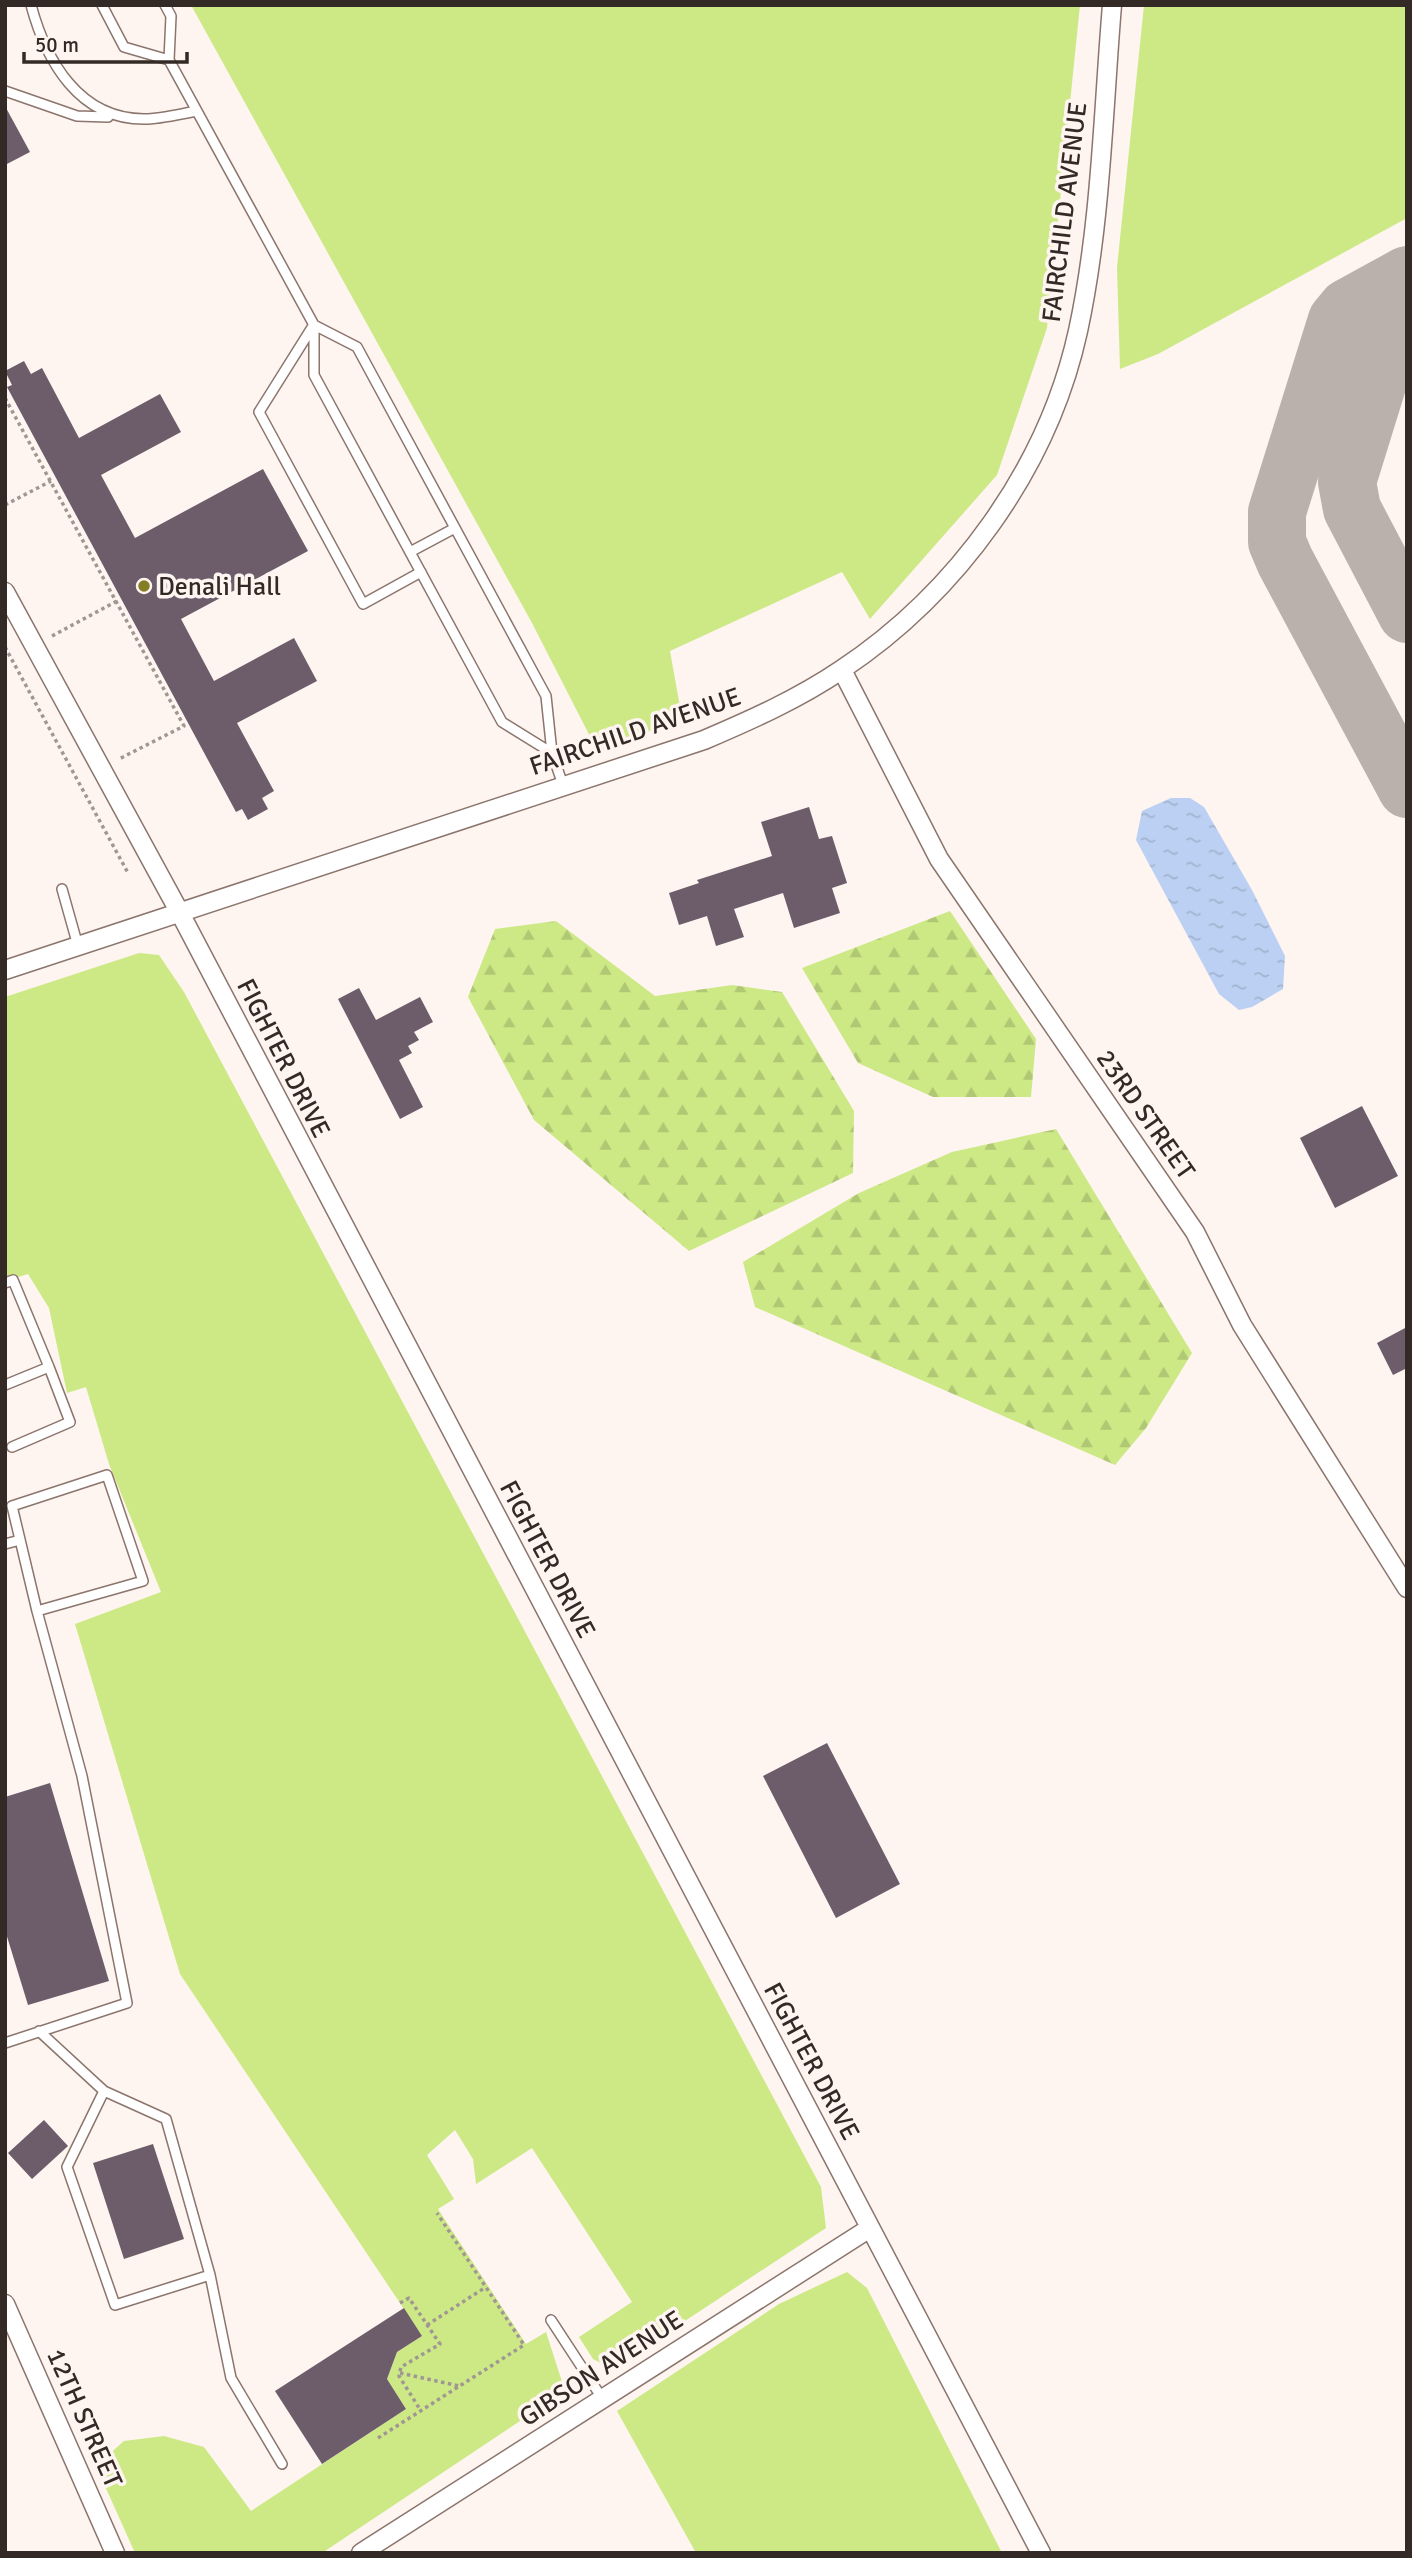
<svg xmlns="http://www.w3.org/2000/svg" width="1412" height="2558" font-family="Signika,sans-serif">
	<defs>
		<pattern id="forest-firs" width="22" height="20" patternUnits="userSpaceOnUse" patternTransform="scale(1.75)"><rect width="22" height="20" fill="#cde986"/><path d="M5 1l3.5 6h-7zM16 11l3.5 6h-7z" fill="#b0c874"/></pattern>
		<pattern id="water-ripples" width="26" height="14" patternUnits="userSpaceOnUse" patternTransform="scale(1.75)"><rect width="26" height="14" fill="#bbd0f2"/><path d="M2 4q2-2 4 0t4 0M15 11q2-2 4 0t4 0" fill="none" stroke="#a1b3cf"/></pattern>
	</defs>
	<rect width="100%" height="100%" fill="#fef4f0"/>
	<!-- green -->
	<path fill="#cde986" d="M191 5H1080L1047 328 997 475 870 619 842 572 670 651 682 718 598 752 532 623Z
		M1144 5H1407V218L1158 354 1120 369 1117 268Z
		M139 953 159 955 184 992 821 2187 826 2228 612 2369 593 2359 579 2337 632 2302 532 2148 476 2184 473 2159 455 2130 427 2155 454 2199 438 2209 526 2344 546 2332 565 2391 322 2553H135L96 2466 124 2441 164 2436 204 2447 251 2511 406 2409 387 2379 397 2352 422 2336 180 1974 75 1624 161 1592 109 1464 86 1387 67 1393 49 1308 28 1274 5 1281V997Z
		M847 2272 867 2288 1002 2553H696L617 2411 779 2304Z"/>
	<!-- forest -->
	<path fill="url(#forest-firs)" d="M950 911 1036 1039 1031 1097H933L858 1063 802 968Z
		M556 921 655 996 732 985 782 992 854 1111 853 1173 689 1251 534 1120 468 997 495 929Z
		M1056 1129 1192 1353 1146 1428 1115 1465 755 1307 743 1262 859 1193 952 1152Z"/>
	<!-- water -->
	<path fill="url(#water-ripples)" d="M1171 798H1190L1204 807 1252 890 1285 956 1283 989 1252 1007 1239 1010 1219 994 1136 840 1142 811Z"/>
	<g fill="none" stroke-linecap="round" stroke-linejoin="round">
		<!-- taxiway -->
		<path stroke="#bab0ac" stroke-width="58" d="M1407 275 1347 308 1337 320 1277 512V542L1285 561 1407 789
			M1407 288 1347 482 1352 509 1407 614"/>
	</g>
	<!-- building -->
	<path fill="#6d5d6b" d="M5 106 30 152 5 165Z
		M24 361 31 374 42 368 79 438 160 394 181 432 101 475 135 538 263 469 308 551 181 619 214 681 294 638 317 681 237 723 274 791 262 798 268 809 248 820 242 809 236 812 7 387 12 385 5 371Z
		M809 807 819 839 832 836 847 883 832 888 840 913 794 928 783 893 734 909 744 937 716 946 707 916 679 925 669 893 699 883 697 880 772 856 761 822Z
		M359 988 376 1020 420 997 433 1022 414 1032 419 1040 408 1046 412 1053 399 1060 423 1107 400 1119 338 999Z
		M1362 1106 1398 1176 1335 1208 1300 1138Z
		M1407 1327V1368L1393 1375 1377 1343Z
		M827 1743 900 1884 836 1918 763 1776Z
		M50 1783 109 1981 28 2005 5 1930V1797Z
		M44 2120 68 2146 32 2179 8 2153Z
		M153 2144 184 2239 124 2259 93 2163Z
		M404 2308 422 2336 397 2352 387 2379 406 2409 322 2464 275 2391Z"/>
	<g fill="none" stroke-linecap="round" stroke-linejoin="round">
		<defs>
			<path id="service" d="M31 5C46 61 79 119 144 119 161 119 180 114 197 111
				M102 5 124 47 169 60
				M165 5 171 16 169 60 314 325V375L502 722 552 753
				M5 91 77 116 108 117
				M314 325 357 347 546 696 552 753 563 785
				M313 326 259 412 363 604 421 572
				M410 552 455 528
				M62 889 78 946
				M5 1283 13 1280 49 1367 5 1385
				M12 1447 70 1422 49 1367
				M107 1475 143 1581 37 1611 12 1506Z
				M5 1544 20 1540
				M39 2031 104 2091 166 2119 210 2275 231 2378 282 2464
				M5 2043 127 2003 82 1776 37 1611
				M104 2091 67 2167 115 2305 210 2275
				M551 2320 602 2398"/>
			<path id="minor" d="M5 592 180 913 1041 2553
				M842 670 939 859 1195 1232 1242 1325 1407 1588
				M5 970 704 740C751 720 798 699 841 670 957 593 1048 468 1078 331 1101 225 1103 113 1112 5
				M5 2304 115 2553
				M361 2553 870 2228"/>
		</defs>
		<!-- service casing -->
		<use href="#service" stroke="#8b756c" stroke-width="12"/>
		<!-- minor casing -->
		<use href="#minor" stroke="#8b756c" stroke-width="21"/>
		<!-- path -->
		<path stroke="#a09793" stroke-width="3.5" stroke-dasharray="3.5 3.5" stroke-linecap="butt" d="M5 398 184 726 119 759
			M5 505 51 481
			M52 636 117 601
			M5 647 128 873
			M400 2303 409 2298 440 2344 401 2367 399 2376 421 2411
			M427 2325 486 2287
			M400 2373 459 2386
			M378 2438 524 2345 437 2213"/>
		<!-- service -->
		<use href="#service" stroke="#fff" stroke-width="9"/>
		<!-- minor -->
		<use href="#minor" stroke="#fff" stroke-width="18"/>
	</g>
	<!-- markers -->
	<circle fill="#867e25" stroke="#fef4f0" stroke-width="2.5" cx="144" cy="586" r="7"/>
	<g text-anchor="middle" stroke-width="7" stroke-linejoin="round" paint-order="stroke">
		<!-- street labels -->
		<g font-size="26" fill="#332a26" stroke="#fef4f0">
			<text transform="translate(1064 212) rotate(-83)" y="9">FAIRCHILD AVENUE</text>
			<text transform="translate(635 731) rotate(-19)" y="9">FAIRCHILD AVENUE</text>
			<text transform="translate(284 1058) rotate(63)" y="9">FIGHTER DRIVE</text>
			<text transform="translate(1146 1114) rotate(55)" y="9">23RD STREET</text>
			<text transform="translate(548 1559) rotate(62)" y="9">FIGHTER DRIVE</text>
			<text transform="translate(812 2061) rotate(62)" y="9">FIGHTER DRIVE</text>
			<text transform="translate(601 2368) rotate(-33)" y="9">GIBSON AVENUE</text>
			<text transform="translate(85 2418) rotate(66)" y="9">12TH STREET</text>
		</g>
		<!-- poi labels -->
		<g font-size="26" fill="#332a26" stroke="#fef4f0" text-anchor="start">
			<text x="158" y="595">Denali Hall</text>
		</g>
	</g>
	<!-- border -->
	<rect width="1412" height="2558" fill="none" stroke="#332a26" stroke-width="14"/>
	<!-- scale -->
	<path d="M24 52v10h163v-10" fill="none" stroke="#332a26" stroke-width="3.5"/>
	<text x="35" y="52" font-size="21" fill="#332a26" stroke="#fef4f0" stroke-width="5" paint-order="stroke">50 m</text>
</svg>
